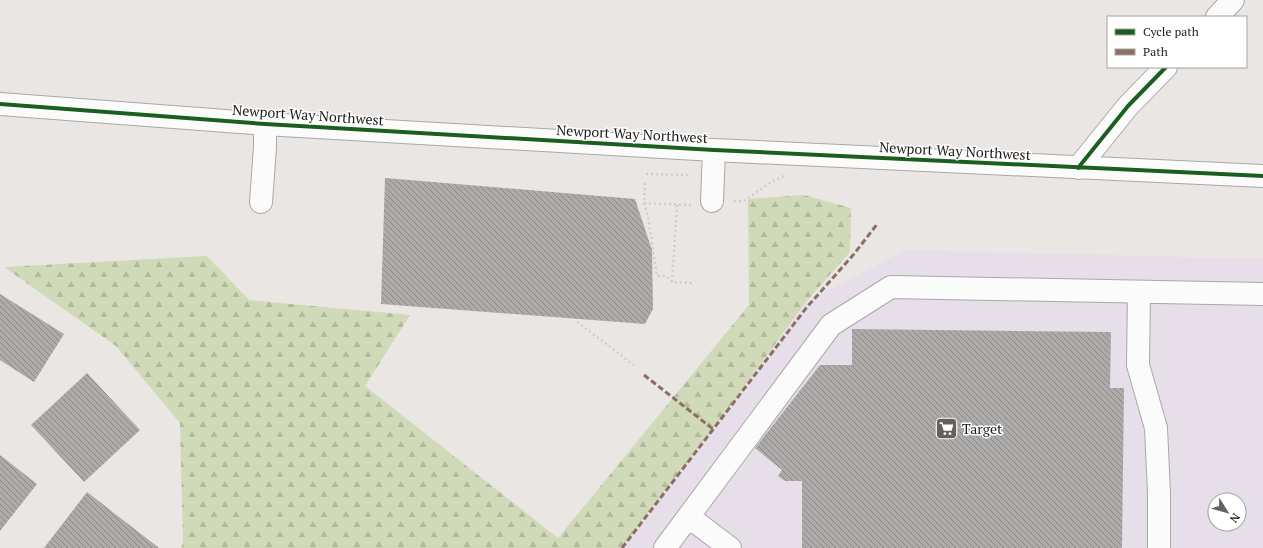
<svg xmlns="http://www.w3.org/2000/svg" width="1263" height="548" font-family="'PT Serif',serif">
	<defs>
		<pattern id="forest-firs" width="22" height="20" patternUnits="userSpaceOnUse"><rect width="22" height="20" fill="#d0dab9"/><path d="M5 1l3.5 6h-7zM16 11l3.5 6h-7z" fill="#b2ba9e"/></pattern>
		<pattern id="building-back-hatch" width="6" height="6" patternUnits="userSpaceOnUse"><rect width="6" height="6" fill="#adabaa"/><path d="M-1 5l2 2M0 0l6 6M5-1l2 2" fill="none" stroke="#8c8a89"/></pattern>
	</defs>
	<rect width="100%" height="100%" fill="#e9e6e4"/>
	<!-- commercial -->
	<path fill="#e6dee8" fill-rule="evenodd" d="M905 250 1263 259V548H621L713 429 805 303ZM1215 500H1239V524H1215Z"/>
	<!-- forest -->
	<path fill="url(#forest-firs)" d="M804 195 851 208 850 252 805 303 713 429 621 548H181L183 542 180 423 116 346 4 267 207 256 249 300 410 315 365 386 558 538 749 305 748 199Z"/>
	<!-- building -->
	<path fill="url(#building-back-hatch)" d="M385 178 635 199 652 250 653 309 645 324 381 304Z
		M0 294 64 334 34 382 0 360Z
		M852 329 1111 332 1110 388H1124L1122 548H802V481H785L778 476 782 470 755 448 820 365H852Z
		M87 373 140 430 84 482 31 425Z
		M0 455 37 484 0 531Z
		M87 492 159 548H44Z"/>
	<g fill="none" stroke-linecap="round" stroke-linejoin="round">
		<defs>
			<path id="minor" d="M1217 17 1233 0
				M0 104 265 124 714 150 1263 176
				M1078 168 1128 106 1166 67
				M712 201 714 150
				M261 202 265 147V124
				M1139 292 1138 365 1156 428 1159 493V548
				M689 517 730 548
				M665 548 831 325 891 287 1263 294"/>
		</defs>
		<!-- minor casing -->
		<use href="#minor" stroke="#aaa8a6" stroke-width="24"/>
		<!-- path -->
		<path stroke="#cfcece" stroke-width="2.5" stroke-dasharray="2 3" stroke-linecap="butt" d="M646 174 691 175
			M645 183 644 203 691 205
			M734 201H744L771 182 784 176
			M644 203 648 217 657 276H666L672 282
			M677 205 672 282 692 283
			M577 322 634 365"/>
		<!-- minor -->
		<use href="#minor" stroke="#fcfbfb" stroke-width="22"/>
		<!-- quiet -->
		<path stroke="#8d6e63" stroke-width="3" stroke-dasharray="6 3" stroke-linecap="butt" d="M644 375 713 429
			M622 548 807 307 854 254 878 223"/>
		<defs>
			<path id="cycleway" d="M0 104 265 124 714 150 1263 176
				M1078 168 1128 106 1166 67"/>
		</defs>
		<!-- cycleway casing -->
		<use href="#cycleway" stroke="#fff" stroke-width="6"/>
		<!-- cycleway -->
		<use href="#cycleway" stroke="#1b5e20" stroke-width="4"/>
	</g>
	<!-- icons -->
	<defs>
		<symbol id="supermarket-square" viewBox="-11 -11 22 22"><rect x="-9" y="-9" width="18" height="18" rx="4" fill="#64615f" stroke="#fff"/><path d="M-6-5.5h2.5l.6 2H6L4.5 2H-2.5L-4.4-4H-6ZM-1.5 3.2a1.3 1.3 0 1 0 .1 0ZM3 3.2a1.3 1.3 0 1 0 .1 0Z" fill="#fff"/></symbol>
	</defs>
	<g fill-rule="evenodd">
		<use href="#supermarket-square" x="934" y="416" width="25" height="25"/>
	</g>
	<g text-anchor="middle" stroke-width="3" stroke-linejoin="round" paint-order="stroke">
		<!-- street labels -->
		<g font-size="14" fill="#1c1a18" stroke="#fff">
			<text transform="translate(308 115) rotate(4)" y="5">Newport Way Northwest</text>
			<text transform="translate(632 134) rotate(3)" y="5">Newport Way Northwest</text>
			<text transform="translate(955 151) rotate(3)" y="5">Newport Way Northwest</text>
		</g>
		<!-- poi labels -->
		<g font-size="14" fill="#1c1a18" stroke="#fff" text-anchor="start">
			<text x="962" y="434">Target</text>
		</g>
	</g>
	<!-- legend -->
	<rect x="1107" y="16" width="140" height="52" fill="#ffffff" stroke="#a4a3a3"/>
	<rect x="1115" y="29" width="20" height="6" fill="#1b5e20" stroke="#a4a3a3"/>
	<text x="1143" y="36" font-size="12" fill="#1c1a18">Cycle path</text>
	<rect x="1115" y="49" width="20" height="6" fill="#8d6e63" stroke="#a4a3a3"/>
	<text x="1143" y="56" font-size="12" fill="#1c1a18">Path</text>
	<!-- north arrow -->
	<g transform="translate(1227 512) rotate(127)"><circle r="19" fill="#ffffff" stroke="#a4a3a3"/>
	<path d="M0-3L7 15L0 10L-7 15Z" fill="#64615f"/>
	<text y="-6" font-size="11" font-weight="bold" text-anchor="middle" fill="#1c1a18">N</text>
	</g>
</svg>
